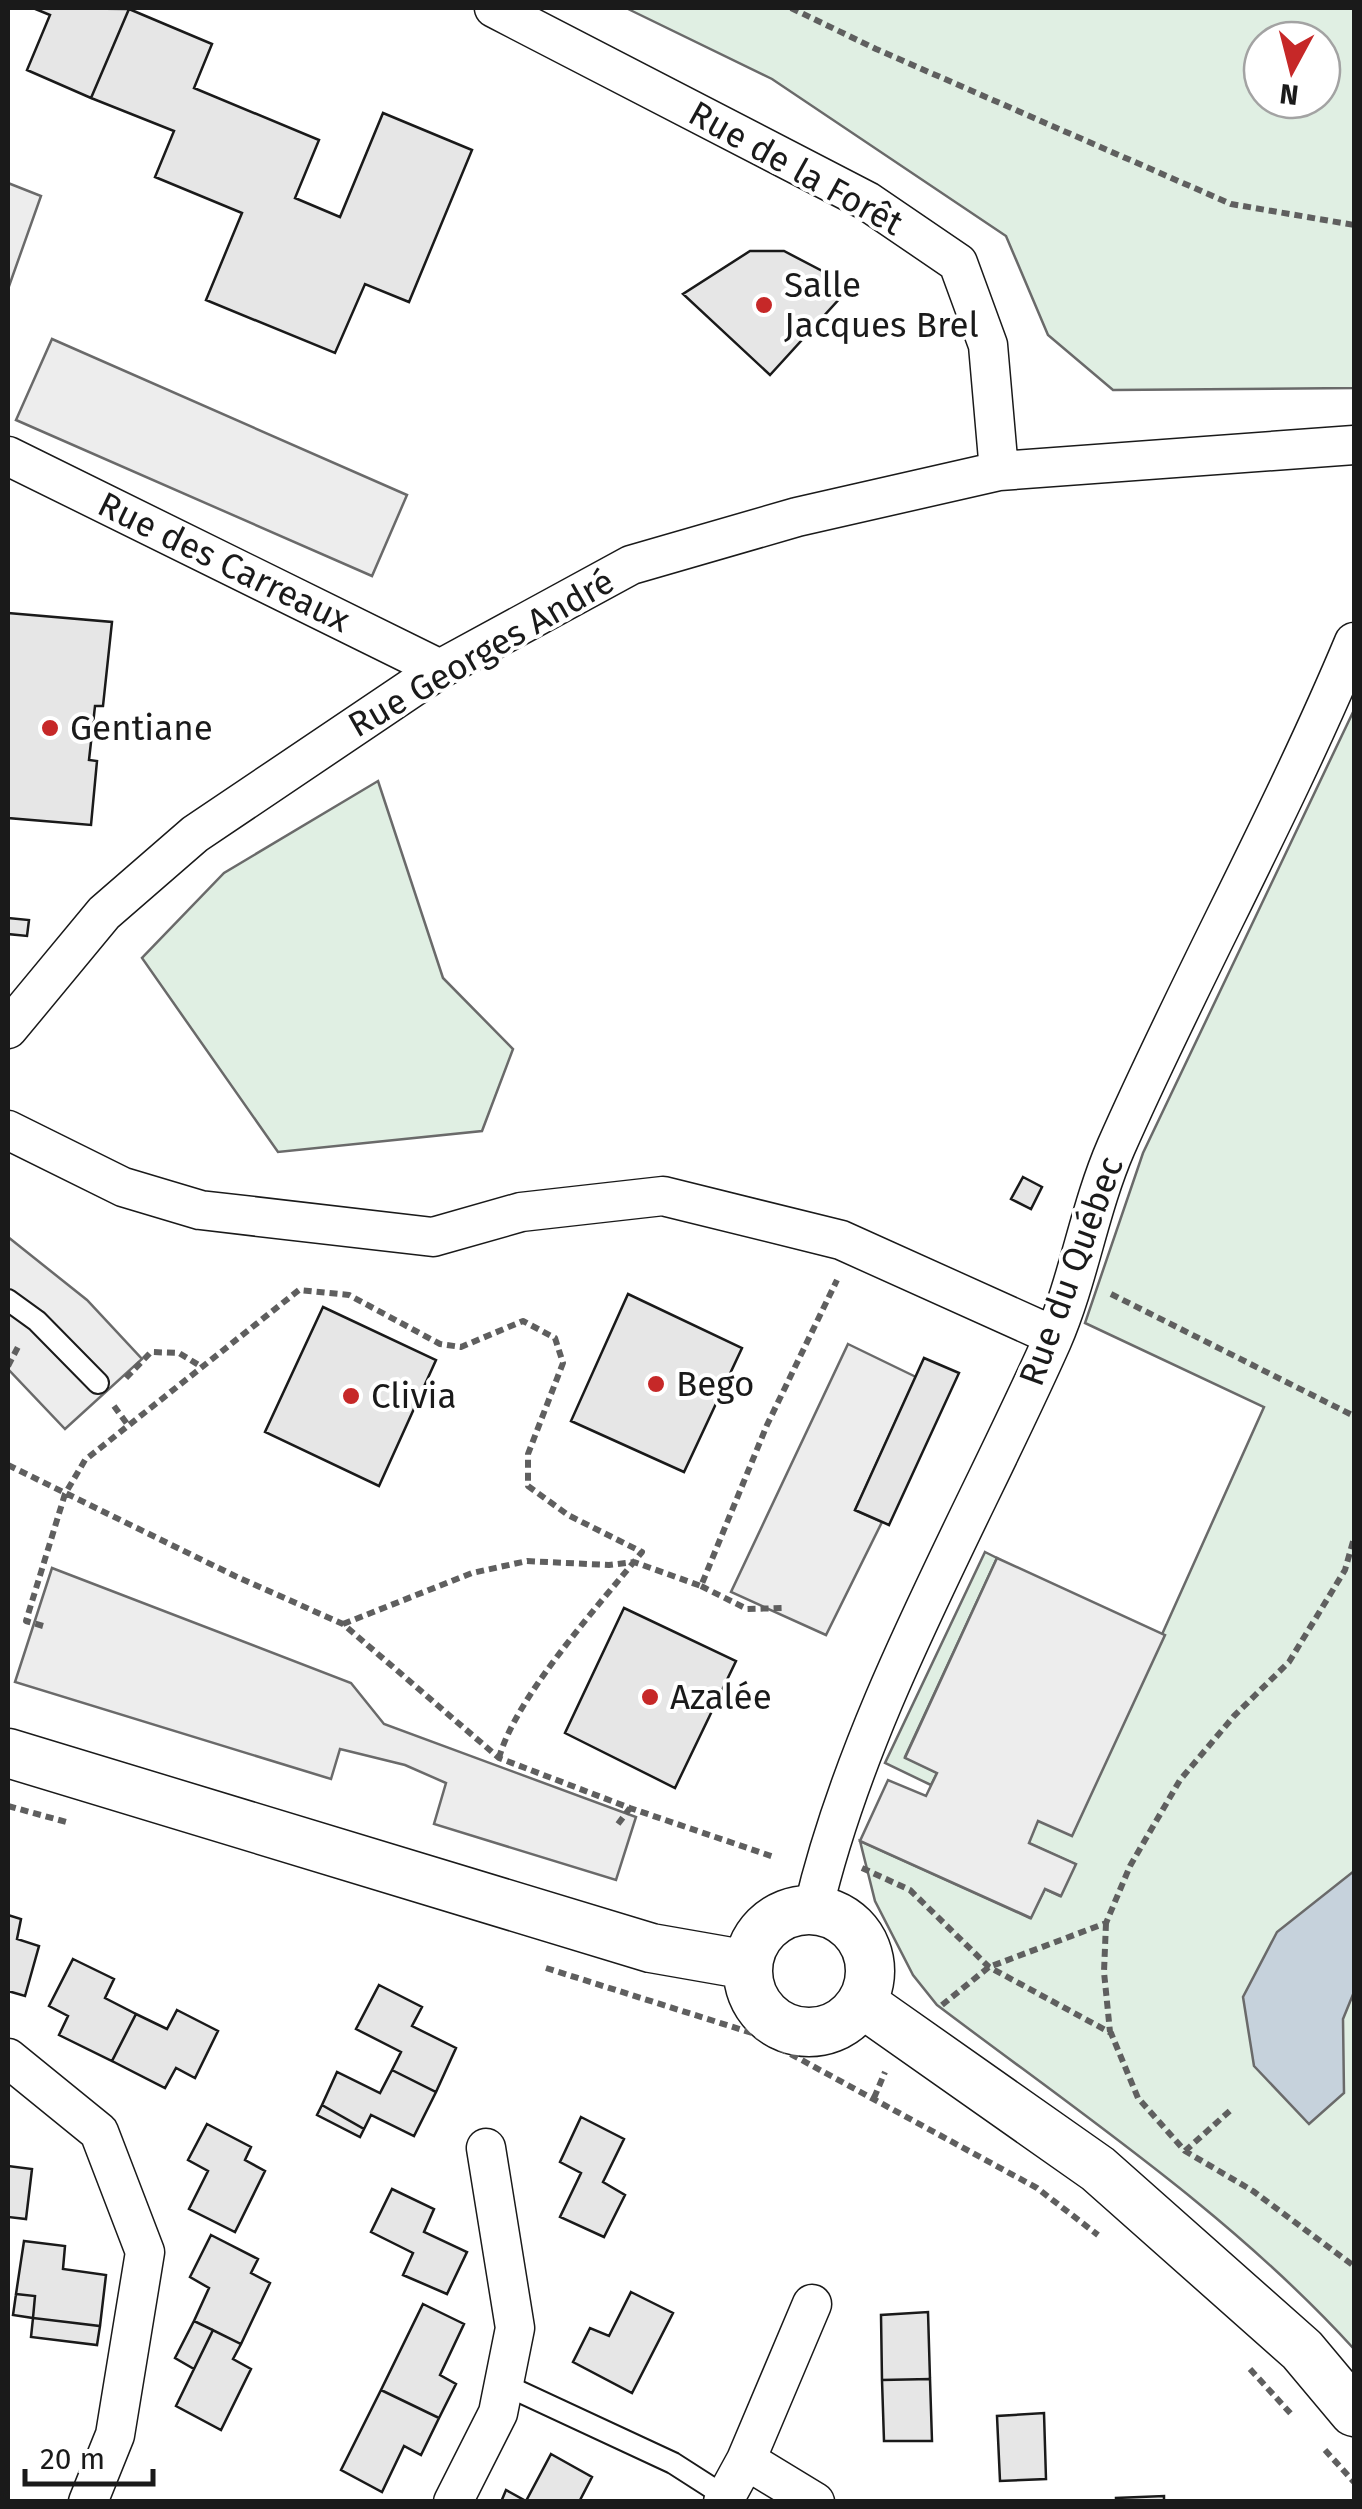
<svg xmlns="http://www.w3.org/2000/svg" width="1362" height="2509" font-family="'Fira Sans',sans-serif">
	<rect width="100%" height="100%" fill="#fff"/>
	<!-- green -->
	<path fill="#e0efe3" stroke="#6a6a6a" stroke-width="2.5" fill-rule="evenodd" d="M626 8H1354V388L1113 390 1048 335 1006 236 772 79ZM1262 40H1322V100H1262Z
		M1354 710V2349C1232 2215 1081 2114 937 2005L913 1975 875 1901 860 1841 1030 1918 1045 1889 1060 1896 1075 1864 1028 1843 1038 1820 1072 1835 1264 1407 1085 1323 1143 1153Z
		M378 781 443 978 513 1049 482 1131 278 1152 142 958 224 873Z
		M985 1552 997 1558 905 1757 937 1773 931 1785 885 1763Z"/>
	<!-- parking -->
	<path fill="#ededed" stroke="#6a6a6a" stroke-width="2.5" d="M8 183 41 196 8 289Z
		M52 339 407 495 372 576 16 420Z
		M8 1237 87 1300 142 1359 65 1429 8 1369Z
		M848 1344 916 1377 855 1510 882 1522 826 1635 731 1592Z
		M997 1558 1165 1635 1072 1836 1038 1821 1029 1843 1076 1864 1061 1896 1045 1889 1031 1918 860 1841 888 1780 926 1796 937 1773 905 1758Z
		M52 1568 351 1683 384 1724 636 1817 616 1880 434 1824 446 1783 405 1765 340 1749 331 1779 15 1682Z"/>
	<!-- water -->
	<path fill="#c6d2dc" stroke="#6a6a6a" stroke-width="2.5" d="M1354 1871V1992L1343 2019 1344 2093 1309 2124 1254 2066 1243 1997 1277 1932Z"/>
	<!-- building -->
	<path fill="#e6e6e6" stroke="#1a1a1a" stroke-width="2.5" d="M33 8 129 9 91 98 27 70 50 15Z
		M129 9 212 44 194 88 319 140 295 198 340 217 383 113 472 150 409 302 365 284 335 353 206 300 242 213 155 177 174 131 91 98Z
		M750 251H784L851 286 770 375 683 294Z
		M8 613 112 622 103 706H95L89 760 97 761 91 825 8 818Z
		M8 918 29 920 27 936 8 934Z
		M1023 1177 1042 1187 1031 1209 1011 1199Z
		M628 1294 742 1348 684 1472 571 1421Z
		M323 1307 436 1360 379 1486 265 1432Z
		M924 1358 959 1373 889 1525 855 1510Z
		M624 1608 736 1661 675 1788 565 1733Z
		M8 1915 21 1919 17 1939 39 1946 25 1996 8 1991Z
		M73 1959 114 1979 105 1998 136 2014 112 2061 59 2035 68 2016 49 2006Z
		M379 1985 422 2007 412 2026 456 2048 436 2092 392 2070 401 2052 356 2029Z
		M177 2010 218 2031 195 2078 176 2068 165 2088 112 2061 136 2014 167 2029Z
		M392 2070 436 2092 414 2136 371 2115 364 2129 322 2105 337 2072 380 2093Z
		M322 2105 364 2129 360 2137 317 2115Z
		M581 2117 624 2139 603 2182 625 2195 604 2237 560 2217 581 2173 560 2162Z
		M207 2124 251 2147 245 2160 265 2171 235 2232 189 2209 208 2171 188 2160Z
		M8 2166 32 2169 26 2219 8 2217Z
		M392 2189 434 2209 424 2232 467 2252 447 2294 403 2275 413 2253 371 2232Z
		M211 2235 258 2259 251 2273 270 2283 241 2344 194 2321 209 2288 190 2277Z
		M24 2241 65 2246 63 2269 106 2275 100 2326 33 2318 35 2296 16 2294Z
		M631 2292 673 2313 632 2393 573 2362 590 2328 609 2336Z
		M16 2294 35 2296 33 2318 13 2315Z
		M423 2304 464 2324 440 2375 456 2384 439 2418 381 2390Z
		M928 2312 930 2379 882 2380 881 2315Z
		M33 2318 100 2326 97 2345 31 2337Z
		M194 2321 213 2330 194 2369 175 2358Z
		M213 2330 241 2344 233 2359 251 2369 221 2430 176 2406Z
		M930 2379 932 2441H884L882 2380Z
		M381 2390 439 2418 421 2455 404 2446 382 2492 341 2470Z
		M1044 2413 1046 2479 1000 2481 997 2416Z
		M551 2454 592 2477 579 2502H501L506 2490 526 2501Z
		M1164 2496V2502H1116V2498Z"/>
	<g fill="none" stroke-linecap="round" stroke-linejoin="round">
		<defs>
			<path id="service" d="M8 1300 37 1321 98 1383
				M503 2384 673 2463 726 2497"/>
			<path id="minor" d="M494 8 867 201 958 263 988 345 999 471
				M8 456 440 669
				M8 1029 104 913 195 834 440 669 631 565 797 517 999 471 1354 445
				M8 1130 123 1187 200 1210 433 1237 521 1212 663 1196 841 1240 1054 1336
				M813 1910C859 1714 970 1525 1052 1341 1079 1279 1089 1209 1116 1147 1191 977 1282 814 1354 642
				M8 2058 99 2132 145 2252 115 2435 88 2502
				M746 2460 815 2502
				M453 2502 498 2413 515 2328 486 2148
				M723 2502 746 2460 812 2304"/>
			<path id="tertiary" d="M8 1753 651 1948 748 1965
				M748 1971a61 61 0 1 1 122 0a61 61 0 1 1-122 0Z
				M862 2003 1098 2169 1302 2350 1354 2412"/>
		</defs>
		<!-- service casing -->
		<use href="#service" stroke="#1a1a1a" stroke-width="24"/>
		<!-- minor casing -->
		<use href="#minor" stroke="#1a1a1a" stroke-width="41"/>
		<!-- tertiary casing -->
		<use href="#tertiary" stroke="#1a1a1a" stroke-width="51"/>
		<!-- path -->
		<path stroke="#5f5f5f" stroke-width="6" stroke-dasharray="8 5" stroke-linecap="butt" d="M791 8 876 49 1231 204 1354 225
			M1111 1294 1354 1416
			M8 1366 19 1345
			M126 1378 151 1352 179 1353 202 1367
			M114 1406 128 1425
			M8 1465 235 1576 343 1624 499 1758 630 1808 774 1857
			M701 1586 747 1609 784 1608
			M343 1624 472 1573 527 1561 609 1565 634 1562 701 1586 767 1425 837 1280
			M43 1626 26 1621 65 1494 85 1460 299 1290 349 1295 440 1344 461 1347 523 1321 555 1338 563 1363 528 1454V1486L568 1515 642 1552C600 1604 516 1696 499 1758
			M8 1806 70 1823
			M618 1824 630 1808
			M862 1868 910 1890 989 1967 1111 2033 1138 2098 1185 2151 1253 2191 1354 2266
			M1106 1923 1104 1972 1110 2032
			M546 1968 752 2033 1037 2188 1098 2235
			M942 2005 989 1967 1106 1923 1130 1866 1180 1780 1234 1716 1289 1662 1345 1570 1354 1538
			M874 2098 885 2072
			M1185 2151 1233 2108
			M1250 2369 1292 2415
			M1325 2450 1354 2482"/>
		<!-- service -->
		<use href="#service" stroke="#fff" stroke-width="20"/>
		<!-- minor -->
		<use href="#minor" stroke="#fff" stroke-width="38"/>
		<!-- tertiary -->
		<use href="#tertiary" stroke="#fff" stroke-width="48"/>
	</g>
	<!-- markers -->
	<g fill="#c62828" stroke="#fff" stroke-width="4">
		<circle cx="764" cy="305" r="10"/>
		<circle cx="50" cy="728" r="10"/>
		<circle cx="656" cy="1384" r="10"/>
		<circle cx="351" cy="1396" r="10"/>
		<circle cx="650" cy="1697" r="10"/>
	</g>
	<g text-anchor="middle" stroke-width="8" stroke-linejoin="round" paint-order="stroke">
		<!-- street labels -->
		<g font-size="35" fill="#1a1a1a" stroke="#fff">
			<text transform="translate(796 168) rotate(29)" y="12">Rue de la Forêt</text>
			<text transform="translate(224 562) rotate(26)" y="12">Rue des Carreaux</text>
			<text transform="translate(481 653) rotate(-30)" y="12">Rue Georges André</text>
			<text transform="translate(1071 1271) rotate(-70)" y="12">Rue du Québec</text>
		</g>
		<!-- poi labels -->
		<g font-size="35" fill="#1a1a1a" stroke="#fff" text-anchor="start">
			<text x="784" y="297">Salle<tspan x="784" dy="40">Jacques Brel</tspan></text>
			<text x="70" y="740">Gentiane</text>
			<text x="676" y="1396">Bego</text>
			<text x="371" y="1408">Clivia</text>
			<text x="670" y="1709">Azalée</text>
		</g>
	</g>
	<!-- border -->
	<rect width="1362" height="2509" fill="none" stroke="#1a1a1a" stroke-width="20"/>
	<!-- north arrow -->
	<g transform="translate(1292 70) rotate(187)"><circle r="48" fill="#ffffff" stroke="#a3a3a3" stroke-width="2.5"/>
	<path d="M0-8L18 38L0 25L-18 38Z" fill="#c62828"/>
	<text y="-15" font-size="28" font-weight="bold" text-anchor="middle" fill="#1a1a1a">N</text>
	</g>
	<!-- scale -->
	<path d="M25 2469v15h128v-15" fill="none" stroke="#1a1a1a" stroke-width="5"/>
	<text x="40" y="2469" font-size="30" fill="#1a1a1a" stroke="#ffffff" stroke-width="8" paint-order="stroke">20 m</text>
</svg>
